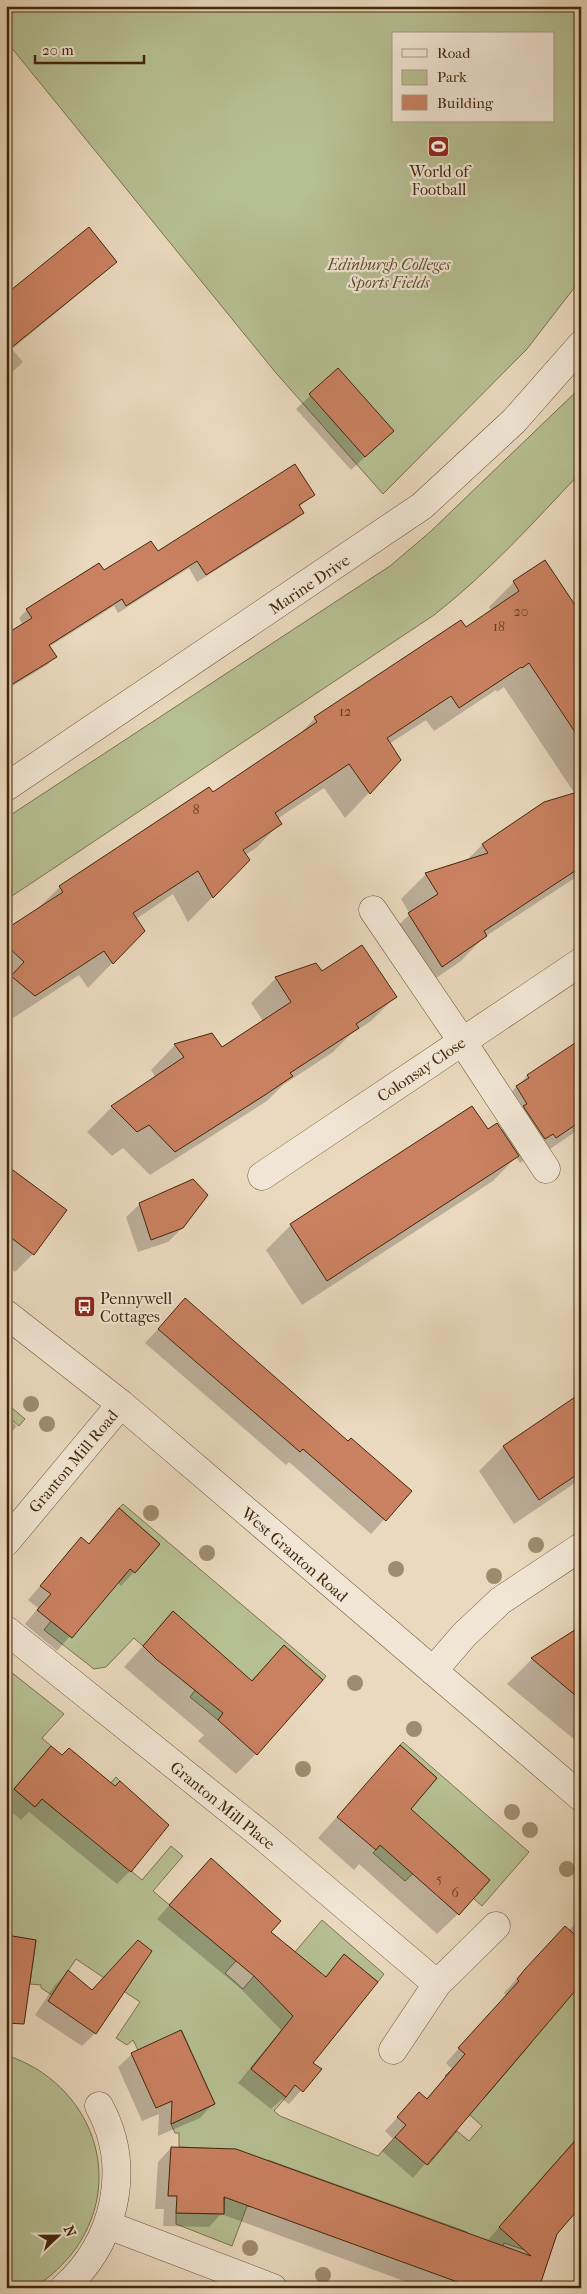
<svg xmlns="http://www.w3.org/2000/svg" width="587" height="2294" font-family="'IM FELL French Canon',serif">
	<rect width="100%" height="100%" fill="#ead9be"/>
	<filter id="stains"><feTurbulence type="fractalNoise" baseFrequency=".004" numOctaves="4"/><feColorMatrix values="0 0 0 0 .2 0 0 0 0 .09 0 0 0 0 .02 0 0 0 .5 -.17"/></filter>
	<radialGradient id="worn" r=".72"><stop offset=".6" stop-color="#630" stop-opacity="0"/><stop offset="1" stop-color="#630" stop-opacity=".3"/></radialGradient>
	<!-- green -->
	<path fill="#b6bf92" stroke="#7c734e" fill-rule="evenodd" d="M6 6H581V279L527 349 383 494 276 373 6 41ZM393 34H553V121H393Z
		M581 387V472C534 522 488 573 434 615L6 900V818L390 566 430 532Z
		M6 1403 25 1419 19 1426 6 1415Z
		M123 1504 326 1676 323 1680 284 1646 218 1720 190 1697 195 1690 190 1686 219 1652 173 1612 143 1646 134 1638 106 1667 94 1669 44 1630 51 1621 72 1638 91 1614 68 1552 70 1551 112 1587 129 1568 135 1573 160 1544 119 1508Z
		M6 1668 64 1714 42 1738 51 1746 14 1789 35 1807 42 1799 71 1823 101 1788 104 1791 116 1777 120 1781 80 1828 142 1880 171 1846 183 1856 153 1891 205 1935 234 1901 236 1961 225 1973 243 1989 254 1976 259 1980 288 1946 295 1952 322 1920 384 1974 378 1982 344 1955 307 2002 340 2029 322 2051 288 2023 251 2068 286 2097 274 2111 280 2116 378 2156 395 2137 428 2165 457 2131 469 2141 482 2126 439 2087 447 2077 445 2076 453 2068 486 2096 532 2042 520 2032 581 1984V2064L579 2066 581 2069V2134L512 2212 547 2244 549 2258 504 2243 490 2288H451L454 2281 451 2279 467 2232 268 2160 251 2207 247 2206 232 2246 176 2224V2213L224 2214 226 2149 179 2147V2133H175L171 2124 215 2104 182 2031 138 2050 133 2040 127 2045 116 2038 140 2002 76 1959 52 1995 41 1988V1985L30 1984 36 1940 6 1935V1705L11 1701 6 1694Z
		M403 1742 529 1852 482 1906 473 1898 490 1880 448 1842 405 1881 373 1853 437 1778 400 1745Z
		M6 2055C92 2083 129 2181 71 2255 61 2266 45 2284 29 2288 23 2289 13 2288 6 2288Z"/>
	<!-- shadow -->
	<path fill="#0003" d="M133 6H145L137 12Z
		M116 262 102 275 12 349 23 362 6 378V296Z
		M338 370 393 431 351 470 296 409Z
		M313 495 299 507 302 513 294 521 197 582 189 568 118 613 114 606 49 647 55 657 47 665 6 690V635L23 625 19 618 27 610 104 572Z
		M544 562 581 617V874L483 938 461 961 417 991 384 939 410 914 401 899 426 874 466 861 482 845 545 803 575 794 504 687 497 692 496 690 434 731 426 720 389 744 400 760 345 818 324 788 277 819 280 823 256 848 245 855 249 860 188 922 173 894 136 919 143 931 88 988 79 975 10 1020 6 1017V931L35 911 60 887 213 794 294 740 315 718 461 622 465 629 492 611 489 607 514 582Z
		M322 973 396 996 371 1021 350 1035 333 1052 283 1085 267 1101 150 1175 123 1148 112 1156 87 1132 112 1107 156 1078 151 1070 175 1045 222 1049 263 1021 251 1003 276 978Z
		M581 1040V1128L531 1162 528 1158 520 1163 516 1157 493 1181 302 1305 266 1250 291 1225 471 1107 487 1131H501L503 1128 492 1112 527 1076Z
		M6 1167 33 1254 15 1272 6 1266Z
		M140 1204 182 1228 168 1242 138 1252 126 1217Z
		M185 1300 348 1443 410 1491 371 1534 289 1462 286 1465 145 1343Z
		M581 1395V1479L514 1524 479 1471 503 1447Z
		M6 1417 17 1426 6 1438Z
		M119 1510 134 1572 121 1586 117 1582 57 1651 25 1624 38 1608 28 1600 81 1539 88 1544Z
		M173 1613 251 1681 284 1647 256 1754 236 1774 198 1741 204 1735 124 1667Z
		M581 1628V1745L507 1684 532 1659Z
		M6 1696 10 1701 6 1704Z
		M400 1746 409 1809 458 1914 437 1934 359 1864 354 1870 318 1838Z
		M51 1747 130 1871 117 1884 29 1812 21 1820 6 1807V1797Z
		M198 1873 325 1977 344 1956 312 2063 320 2069 289 2104 282 2099 271 2109 238 2083 281 2030 241 1989 157 1919Z
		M581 1918V1982L413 2178 382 2151 393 2139 385 2131 406 2108 426 2099 452 2069 446 2063 506 1995 504 1993 513 1983 551 1941 568 1931Z
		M68 1972 95 2033 82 2046 35 2015 55 1985Z
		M132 2054 213 2104 200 2118 158 2136 159 2114 142 2121 118 2067Z
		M581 2076V2089L576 2080Z
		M581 2135 556 2233 538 2288H423L221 2214 209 2227 163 2226 164 2209H155L158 2162 171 2148 487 2241Z"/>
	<!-- building -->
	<path fill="#ca8161" stroke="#43270a" d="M89 227 117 262 6 352V294Z
		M338 368 394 431 365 457 309 394Z
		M295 464 315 495 299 505 304 513 206 575 197 561 126 606 122 599 49 645 57 657 6 688V634L32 618 26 609 99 563 104 570 151 541 158 551Z
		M545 560 581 614V741L529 663 522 668 521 667 459 708 451 696 387 738 401 760 370 794 349 764 275 813 282 824 243 850 250 860 213 898 198 871 133 913 145 931 113 964 104 951 35 996 11 976 24 962 6 945V929L63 892 59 886 209 787 213 792 317 722 314 717 461 620 466 627 519 591 513 581Z
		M581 791V867L484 931 487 936 442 967 408 913 438 894 425 873 488 853 482 844 544 802Z
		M362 945 397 997 356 1024 359 1028 290 1073 293 1076 265 1095 175 1152 149 1125 137 1132 111 1106 184 1057 174 1044 212 1033 222 1047 291 1002 275 977 316 963 322 971Z
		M581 1039V1121L556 1138 553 1134 545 1139 523 1106 527 1104 516 1086 529 1078 527 1075Z
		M472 1106 488 1129 497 1123 519 1156 327 1281 290 1224Z
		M6 1165 67 1210 34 1255 6 1234Z
		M193 1179 208 1195 183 1228 151 1240 139 1203Z
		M185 1298 348 1441 351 1438 412 1491 386 1521 303 1449 300 1452 158 1329Z
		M581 1393V1472L539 1500 503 1446Z
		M119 1508 160 1544 135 1573 130 1569 72 1638 37 1610 51 1594 40 1586 81 1537 89 1544Z
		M173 1611 252 1681 284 1645 323 1680 257 1755 218 1720 223 1713 156 1659 143 1646Z
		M581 1626V1700L531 1658Z
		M400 1745 437 1778 411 1809 490 1880 459 1915 380 1845 376 1850 337 1817Z
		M51 1746 62 1755 69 1748 115 1786 120 1781 169 1825 131 1872 42 1799 35 1807 14 1789Z
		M211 1858 281 1921 271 1932 326 1977 344 1954 378 1982 313 2063 322 2069 303 2092 295 2085 286 2097 251 2069 293 2016 254 1976 169 1905Z
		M565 1926 581 1940V1984L427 2165 395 2137 406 2125 397 2117 419 2092 427 2099 465 2054 458 2048 519 1981 517 1979 526 1968Z
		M6 1935 36 1940 24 2024 6 2023Z
		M138 1940 152 1951 96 2034 48 2001 68 1970 92 1990Z
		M181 2030 215 2104 171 2124 172 2101 156 2108 131 2053Z
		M581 2134V2206L557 2234 539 2288H474L224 2197V2214L176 2213 177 2196H168L171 2147 236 2149 531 2256 499 2227Z"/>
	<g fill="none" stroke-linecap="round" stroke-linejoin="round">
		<defs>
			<path id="minor" d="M6 787 422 506 514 421 581 345
				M373 910 462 1041 546 1169
				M262 1176 581 962
				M6 1314 121 1404 581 1797
				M6 1542 121 1404
				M6 1630 265 1838 437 1984
				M433 1671 464 1635 500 1601 581 1547
				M393 2050 437 1984 496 1926
				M108 2225 273 2288
				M64 2288C115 2242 133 2168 99 2106"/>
		</defs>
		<!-- minor casing -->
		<use href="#minor" stroke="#6d5437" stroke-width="29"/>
		<!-- minor -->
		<use href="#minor" stroke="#f1e6d5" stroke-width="28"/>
	</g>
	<!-- trees -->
	<g fill="#9e8c6e">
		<circle cx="31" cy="1404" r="8"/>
		<circle cx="47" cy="1424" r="8"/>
		<circle cx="151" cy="1513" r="8"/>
		<circle cx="536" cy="1545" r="8"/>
		<circle cx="207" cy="1553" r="8"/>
		<circle cx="396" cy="1569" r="8"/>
		<circle cx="494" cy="1576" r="8"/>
		<circle cx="355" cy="1683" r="8"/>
		<circle cx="414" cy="1729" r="8"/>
		<circle cx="303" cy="1769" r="8"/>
		<circle cx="512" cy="1812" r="8"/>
		<circle cx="530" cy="1830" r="8"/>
		<circle cx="567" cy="1869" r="8"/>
		<circle cx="250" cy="2248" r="8"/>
		<circle cx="323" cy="2275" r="8"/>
	</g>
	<!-- icons -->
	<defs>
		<symbol id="stadium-square" viewBox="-11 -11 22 22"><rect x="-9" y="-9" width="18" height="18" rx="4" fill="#8f2418" stroke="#f1e6d5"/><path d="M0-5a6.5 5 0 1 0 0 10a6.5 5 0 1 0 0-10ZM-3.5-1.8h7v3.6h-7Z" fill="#fff"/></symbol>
		<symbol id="bus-square" viewBox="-11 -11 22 22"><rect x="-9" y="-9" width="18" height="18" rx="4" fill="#8f2418" stroke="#f1e6d5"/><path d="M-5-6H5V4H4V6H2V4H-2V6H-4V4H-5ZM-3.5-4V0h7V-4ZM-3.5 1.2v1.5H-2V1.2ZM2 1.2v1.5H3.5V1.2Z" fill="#fff"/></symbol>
	</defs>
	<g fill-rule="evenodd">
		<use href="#stadium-square" x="426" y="134" width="25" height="25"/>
		<use href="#bus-square" x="72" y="1294" width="25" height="25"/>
	</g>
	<g text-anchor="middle" stroke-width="4.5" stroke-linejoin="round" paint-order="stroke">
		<!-- number labels -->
		<g font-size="14" fill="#653e20">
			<text x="521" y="616">20</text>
			<text x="499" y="631">18</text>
			<text x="345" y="716">12</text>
			<text x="196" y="814">8</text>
			<text x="439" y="1883">5</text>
			<text x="455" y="1897">6</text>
		</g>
		<!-- poi labels -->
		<g font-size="16" fill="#43270a" stroke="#f1e6d5">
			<text x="439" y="177">World of<tspan x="439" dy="18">Football</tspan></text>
			<text x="100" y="1304" text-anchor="start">Pennywell<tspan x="100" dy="18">Cottages</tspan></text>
		</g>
		<!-- park labels -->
		<g font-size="16" font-style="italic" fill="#604d2c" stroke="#f1e6d5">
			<text x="389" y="270">Edinburgh Colleges<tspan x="389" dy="18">Sports Fields</tspan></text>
		</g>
		<!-- street labels -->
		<g font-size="16" fill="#43270a" stroke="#f1e6d5">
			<text transform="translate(309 584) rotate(-34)" y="6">Marine Drive</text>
			<text transform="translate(421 1069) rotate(-34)" y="6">Colonsay Close</text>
			<text transform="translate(73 1461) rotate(-50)" y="6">Granton Mill Road</text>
			<text transform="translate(295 1554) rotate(41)" y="6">West Granton Road</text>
			<text transform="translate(223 1805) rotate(39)" y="6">Granton Mill Place</text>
		</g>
	</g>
	<!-- margin -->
	<rect width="587" height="2294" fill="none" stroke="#ead9be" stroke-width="25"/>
	<rect x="8" y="8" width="572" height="2279" fill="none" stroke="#43270a" stroke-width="2.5"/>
	<rect x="12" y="12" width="562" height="2269" fill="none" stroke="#43270a"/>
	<!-- legend -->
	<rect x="392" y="32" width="162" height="90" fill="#f1e6d5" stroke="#ab9a84"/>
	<rect x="402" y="49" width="25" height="8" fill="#f1e6d5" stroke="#ab9a84"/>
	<text x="437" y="58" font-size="15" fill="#43270a">Road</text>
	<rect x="402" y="70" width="25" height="15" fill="#b6bf92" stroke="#ab9a84"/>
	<text x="437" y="82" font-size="15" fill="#43270a">Park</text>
	<rect x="402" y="95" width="25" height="15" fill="#ca8161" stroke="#ab9a84"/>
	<text x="437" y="108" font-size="15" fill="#43270a">Building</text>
	<!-- north arrow -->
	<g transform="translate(58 2236) rotate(68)" stroke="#f1e6d5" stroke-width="4" paint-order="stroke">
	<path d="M0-4L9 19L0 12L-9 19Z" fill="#43270a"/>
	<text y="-8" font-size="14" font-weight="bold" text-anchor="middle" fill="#43270a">N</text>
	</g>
	<!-- scale -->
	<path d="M35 55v8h109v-8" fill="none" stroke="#43270a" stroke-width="2.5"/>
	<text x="42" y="55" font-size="15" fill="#43270a" stroke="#f1e6d5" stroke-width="4" paint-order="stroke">20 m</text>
	<rect width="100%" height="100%" filter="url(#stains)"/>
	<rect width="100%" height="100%" fill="url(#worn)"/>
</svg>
